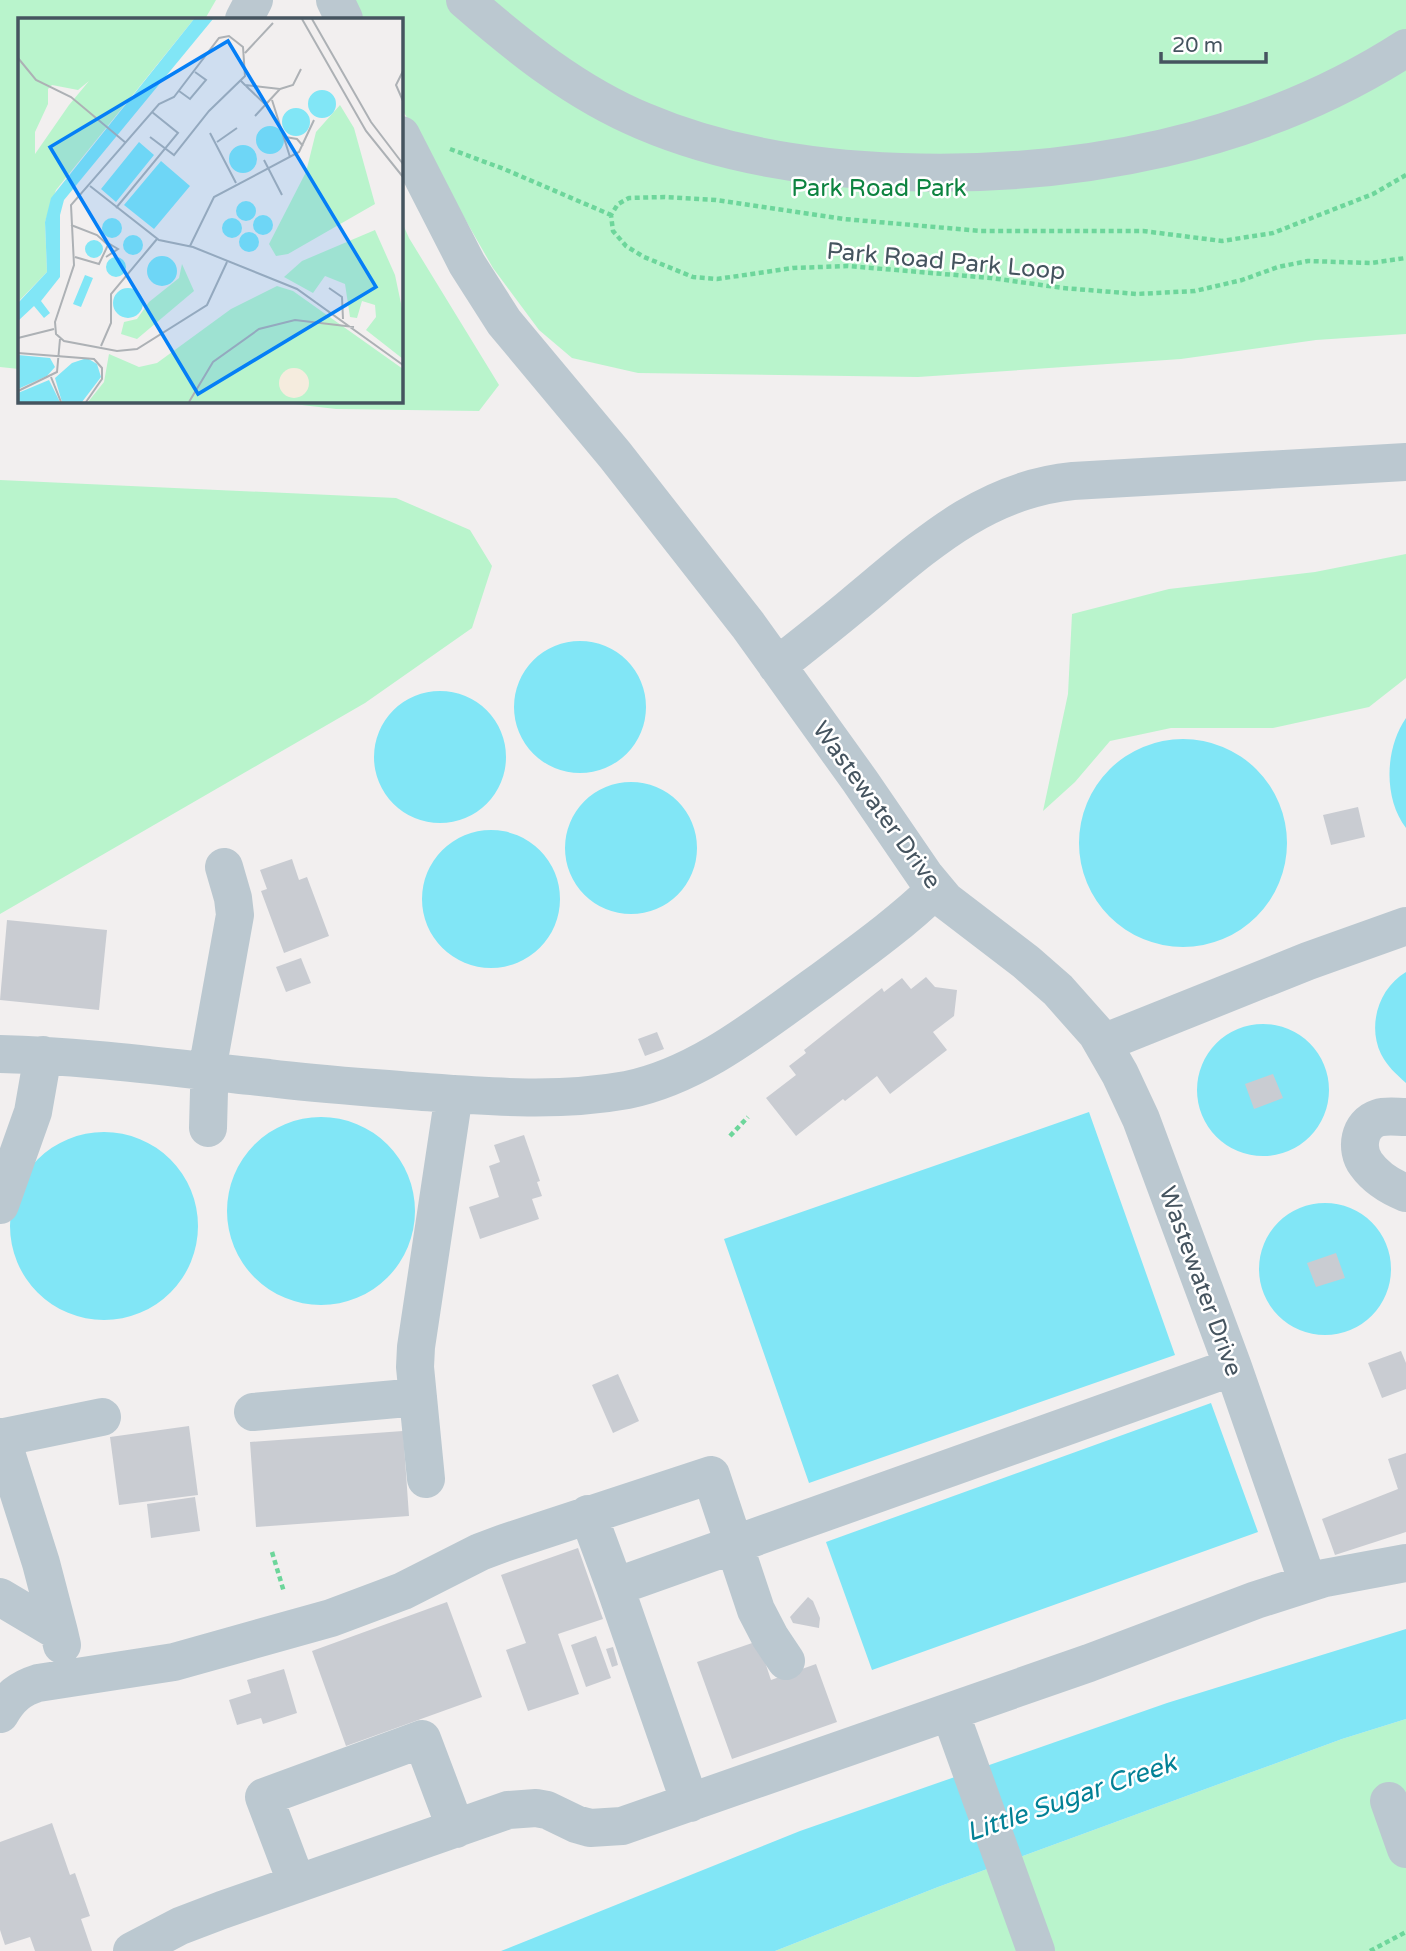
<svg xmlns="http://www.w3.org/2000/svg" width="1406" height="1951" font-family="'Varela Round',sans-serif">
	<rect width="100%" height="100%" fill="#f2efef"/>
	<!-- green -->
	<path fill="#b9f4cc" d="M0 0H216L205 19H19V369L0 367Z
		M352 0H1406V334L1316 340 1181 359 918 377 638 373 572 358 539 330 493 268 402 109 401 19H361Z
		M401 220 409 238 499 385 479 411 336 409 268 401H401Z
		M0 480 396 498 470 530 492 566 472 628 365 703 0 914Z
		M1406 554V678L1369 707 1273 728H1171L1110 741 1075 782 1043 811 1068 694 1072 614 1169 589 1315 572Z
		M1406 1719V1951H775L938 1887 1342 1739Z"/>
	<!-- water -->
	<path fill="#81e6f6" d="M514 707a66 66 0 1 1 132 0a66 66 0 1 1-132 0Z
		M374 757a66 66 0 1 1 132 0a66 66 0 1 1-132 0Z
		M1406 718V828C1383 798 1385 748 1406 718Z
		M1079 843a104 104 0 1 1 208 0a104 104 0 1 1-208 0Z
		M565 848a66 66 0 1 1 132 0a66 66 0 1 1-132 0Z
		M422 899a69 69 0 1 1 138 0a69 69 0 1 1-138 0Z
		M1406 972V1083C1396 1074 1387 1066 1381 1054 1367 1025 1379 988 1406 972Z
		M1197 1090a66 66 0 1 1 132 0a66 66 0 1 1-132 0Z
		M1089 1112 1175 1355 809 1483 724 1239Z
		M227 1211a94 94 0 1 1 188 0a94 94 0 1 1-188 0Z
		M10 1226a94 94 0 1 1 188 0a94 94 0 1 1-188 0Z
		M1259 1269a66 66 0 1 1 132 0a66 66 0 1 1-132 0Z
		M1211 1403 1258 1532 872 1670 826 1542Z
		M1406 1629V1719L1342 1739 938 1887 775 1951H501L800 1831 1167 1703Z"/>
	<!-- building -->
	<path fill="#c9ccd2" d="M1358 807 1365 837 1331 845 1323 815Z
		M292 859 299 880 307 877 329 936 284 953 261 891 267 889 260 870Z
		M7 920 107 930 99 1010 0 1000Z
		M301 958 311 983 286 992 276 967Z
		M926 977 935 987 957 990 954 1016 933 1032 947 1050 890 1094 877 1076 845 1101 843 1099 796 1136 766 1098 796 1075 789 1066 806 1053 804 1050 882 988 884 992 902 978 911 989Z
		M657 1032 664 1049 645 1056 638 1039Z
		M1273 1074 1283 1098 1254 1109 1245 1084Z
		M524 1135 540 1181 537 1182 542 1196 532 1199 539 1219 480 1239 469 1207 499 1197 489 1166 500 1162 494 1145Z
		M1336 1253 1345 1278 1316 1287 1307 1263Z
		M1401 1351 1406 1363V1389L1382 1398 1368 1363Z
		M618 1374 639 1421 613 1433 592 1385Z
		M189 1426 198 1495 119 1505 110 1437Z
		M403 1431 409 1516 256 1527 250 1442Z
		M1406 1453V1532L1335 1555 1322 1519 1398 1489 1388 1459Z
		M195 1497 200 1531 151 1538 147 1504Z
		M578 1548 603 1619 558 1634 579 1694 528 1711 506 1650 526 1643 501 1575Z
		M808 1597 813 1601 820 1618 819 1628 793 1623 790 1617Z
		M447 1602 482 1697 346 1746 312 1651Z
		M596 1636 611 1678 586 1687 571 1645Z
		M758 1641 771 1680 816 1664 837 1722 732 1759 697 1662Z
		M613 1647 618 1665 612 1667 606 1649Z
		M284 1669 297 1713 263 1724 261 1718 237 1725 229 1700 251 1693 247 1680Z
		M52 1823 70 1875 75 1873 90 1916 81 1919 92 1951H35L30 1937 5 1945 0 1930V1842Z"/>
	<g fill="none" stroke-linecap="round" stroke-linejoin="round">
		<!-- path -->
		<path stroke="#6dd69b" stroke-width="4.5" stroke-dasharray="5 3.5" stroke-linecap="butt" d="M450 149 504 169 611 215
			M1406 175 1373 194 1273 233 1222 241 1143 231H980L844 219 716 200 665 197 629 198 618 204 611 215 613 231 626 246 644 257 693 277 717 279 793 268 848 266 991 278 1063 288 1137 294 1195 291 1242 280 1278 267 1308 261 1371 263 1406 258
			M730 1136 748 1117
			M272 1552 284 1592
			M1370 1951 1406 1932"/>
		<!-- minor -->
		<path stroke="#bbc8d0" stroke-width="38" d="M335 0 344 19
			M465 0C519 47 576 93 643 121 725 156 813 169 901 172 1075 178 1257 144 1406 48
			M244 19 254 0
			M401 135 467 264 504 322 615 455 748 625 860 781 925 876 945 900 1026 962 1058 990 1097 1034 1120 1074 1141 1119 1233 1367 1308 1583
			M777 666C802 646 828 626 853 605 921 549 981 490 1073 481L1406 462
			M1103 1043 1308 961 1406 926
			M0 1054C90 1056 179 1069 269 1078 316 1084 363 1087 411 1091 482 1096 556 1103 627 1090 700 1075 761 1024 820 982 859 953 900 924 935 890
			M208 1128 210 1054 235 915 233 898 224 867
			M1406 1193C1391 1187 1376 1178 1366 1164 1355 1149 1359 1124 1378 1118 1387 1115 1397 1117 1406 1117
			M0 1205 33 1112 43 1055
			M253 1412 418 1397
			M1 1437 41 1563 59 1632
			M0 1438 102 1417
			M426 1479 415 1367 416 1347 454 1094
			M588 1514 615 1587
			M0 1597 59 1632 62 1645
			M950 1712 1036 1951
			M0 1714C10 1697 19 1689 38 1683L174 1662 331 1618 403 1591 480 1552 504 1543 711 1475 756 1610 770 1637 786 1661
			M1389 1801 1406 1849
			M690 1803 615 1587 1233 1367
			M297 1884 264 1797 422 1739 456 1829
			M132 1951 180 1926 222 1910 508 1810 536 1808 547 1810 576 1824 590 1828 622 1826 1089 1663 1256 1600 1325 1578 1406 1563"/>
	</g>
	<g text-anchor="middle" stroke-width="5" stroke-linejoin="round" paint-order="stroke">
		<!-- park labels -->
		<g font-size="24" fill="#0d8340" stroke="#fff">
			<text x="879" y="196">Park Road Park</text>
		</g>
		<!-- street labels -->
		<g font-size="24" fill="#45545f" stroke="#fff">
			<text transform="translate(946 261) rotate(5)" y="8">Park Road Park Loop</text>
			<text transform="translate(877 805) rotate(54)" y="8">Wastewater Drive</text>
			<text transform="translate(1201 1281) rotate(70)" y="8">Wastewater Drive</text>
		</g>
		<!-- water labels -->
		<g font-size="26" font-style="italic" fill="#038196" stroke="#fff">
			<text transform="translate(1071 1797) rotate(-19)" y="9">Little Sugar Creek</text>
		</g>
	</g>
	<!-- overview -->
	<g transform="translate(18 18)">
		<rect width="385" height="385" fill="#f2efef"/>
		<path d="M0 1H176L38 172 27 204 29 254 0 284ZM71 63 51 87 17 136V114L30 86V71L34 67 60 72ZM322 87 336 110 357 186 270 236 258 238 251 226 288 154 298 114ZM357 212 377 257 385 295V341L348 312 358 299 357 287 344 283 339 300 332 299 327 266 307 258 295 275 266 259 284 243ZM164 246 176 273 119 321 103 316 106 304 119 301 131 284 161 260ZM259 268 275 273 385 351V384H70L86 364 91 336 121 349 139 345 213 291Z" fill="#b9f4cc" fill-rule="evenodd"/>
		<path d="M261 365a15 15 0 1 1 30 0a15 15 0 1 1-30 0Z" fill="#f5ecde"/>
		<path d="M176 1H195L46 182 42 197V259L23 283 32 295 26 300 16 288 0 303V285L29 254 27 204 33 180ZM290 86a14 14 0 1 1 28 0a14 14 0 1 1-28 0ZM264 104a14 14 0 1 1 28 0a14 14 0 1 1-28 0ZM238 122a14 14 0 1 1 28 0a14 14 0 1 1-28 0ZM121 124 136 137 98 184 83 171ZM211 141a14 14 0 1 1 28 0a14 14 0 1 1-28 0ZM143 143 172 168 136 211 106 187ZM218 193a10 10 0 1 1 20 0a10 10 0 1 1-20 0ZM235 207a10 10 0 1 1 20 0a10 10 0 1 1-20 0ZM204 210a10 10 0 1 1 20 0a10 10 0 1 1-20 0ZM84 210a10 10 0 1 1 20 0a10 10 0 1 1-20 0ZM221 224a10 10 0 1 1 20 0a10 10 0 1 1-20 0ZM105 227a10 10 0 1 1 20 0a10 10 0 1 1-20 0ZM67 231a9 9 0 1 1 18 0a9 9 0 1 1-18 0ZM129 253a15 15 0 1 1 30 0a15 15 0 1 1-30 0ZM88 249a10 10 0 1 1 20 0a10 10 0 1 1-20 0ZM67 257 75 260 63 289 55 286ZM95 285a15 15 0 1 1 30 0a15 15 0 1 1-30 0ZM0 337 32 340 37 349 29 358 0 371ZM69 340 79 346 83 359 64 384H44L37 360 54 345ZM31 362 42 384H0V375Z" fill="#81e6f6"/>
		<path fill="none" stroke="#adb1b5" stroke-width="2" d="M284 1 348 113 385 159M294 1 353 104 385 146M227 35 255 5M0 40 18 62 53 79 108 125M385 53 378 67 385 83M222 62 227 67 262 71 237 98M227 67 249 88M262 71 275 67 283 51M161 73 172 81 188 62 177 54M254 82 272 139M192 115 218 165M132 119 156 137 191 93 227 58 225 29 211 18 201 20 156 79 141 86 53 187 56 247 37 304 38 316 46 323 99 333 119 331 189 287 209 244M267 119 279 121 285 128M199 124 219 110M246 142 264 177M72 168 141 222 175 229 279 271 385 347M98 190 160 115 134 94M53 207 79 217 90 227 81 246 57 239M172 228 196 179 281 134 296 102M88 239 100 231 90 225M311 270 324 279 325 301M0 320 36 311M83 328 93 305V276L139 221M0 335 76 341 84 350V361L68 384M33 359 43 384M0 373 39 354 42 321M171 384 195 344 241 311 277 302 336 309"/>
		<path fill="#057ff6" fill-opacity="0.15" stroke="#057ff6" stroke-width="3.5" d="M210 23 358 269 180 376 32 129Z"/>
		<rect width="385" height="385" fill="none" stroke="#45545f" stroke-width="3.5"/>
	</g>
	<!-- scale -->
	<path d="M1161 52v10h105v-10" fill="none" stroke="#45545f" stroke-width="3.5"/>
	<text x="1172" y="52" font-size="21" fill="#45545f" stroke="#ffffff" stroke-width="5" paint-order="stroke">20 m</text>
</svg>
